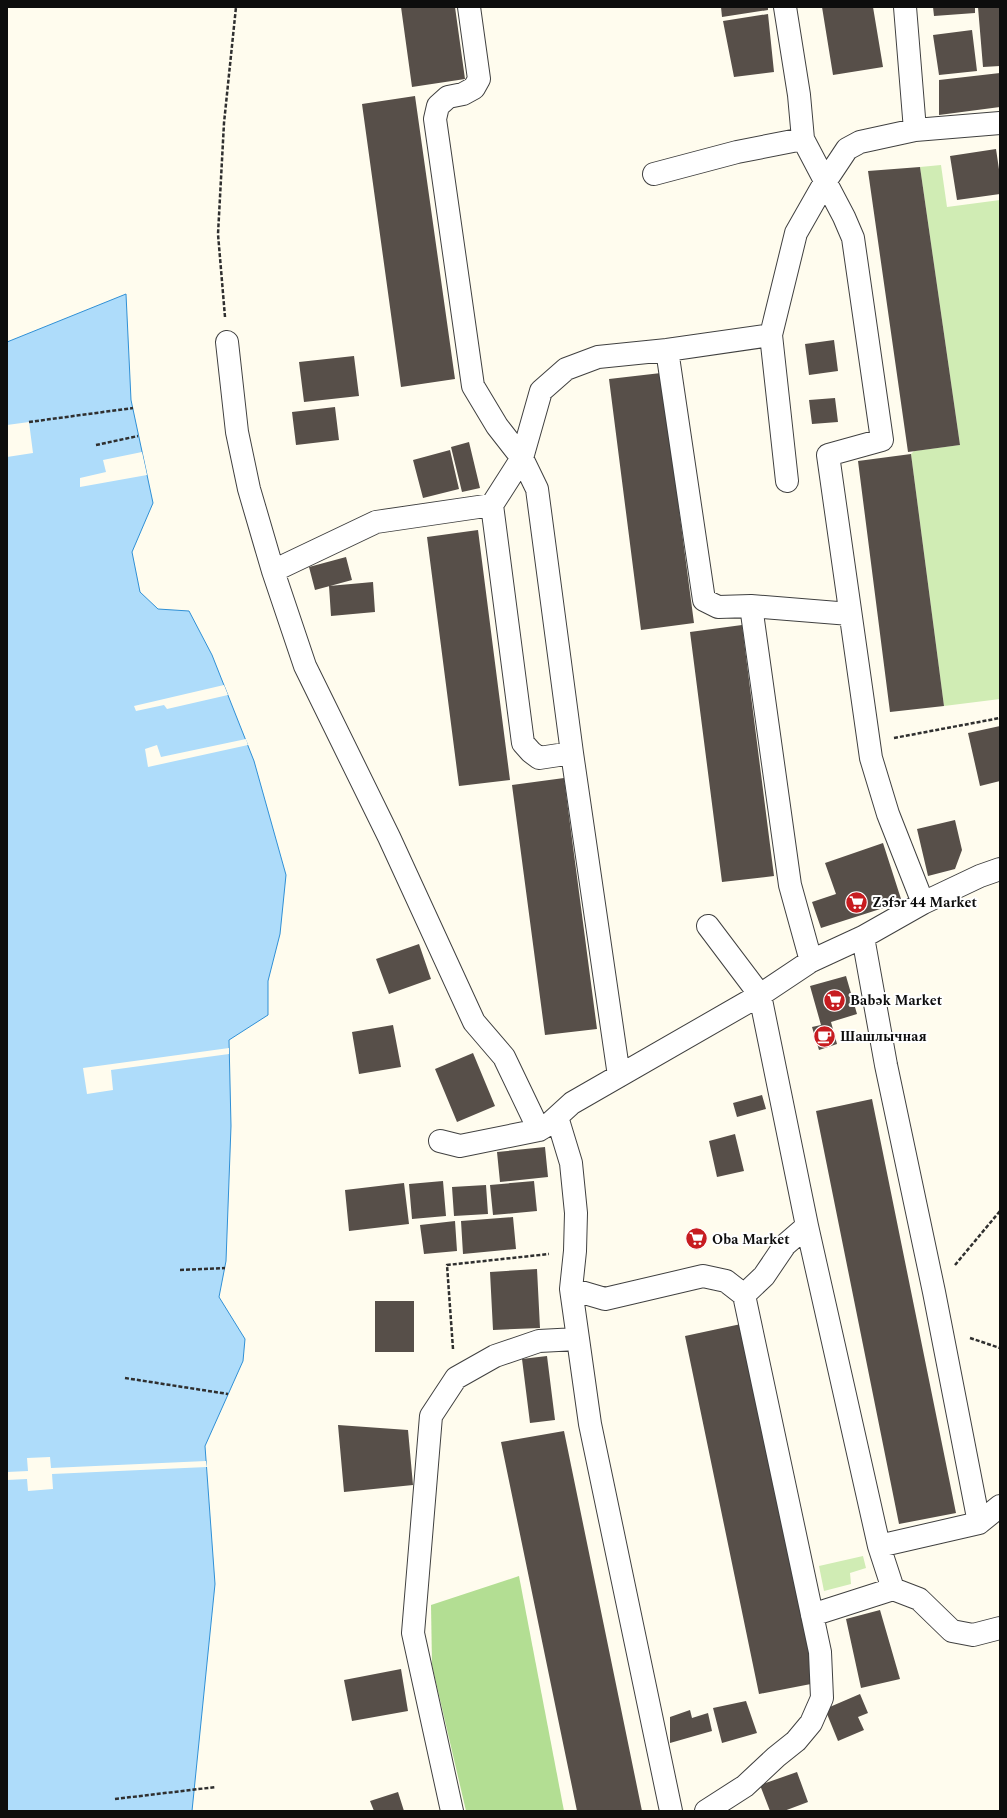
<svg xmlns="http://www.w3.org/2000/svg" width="1007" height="1818" font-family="Spectral,serif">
	<rect width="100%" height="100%" fill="#fffcee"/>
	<!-- green -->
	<path fill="#d0ecb4" d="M941 165 947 207 1000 200V699L944 706 911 454 914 451 960 445 920 167Z
		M863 1556 866 1568 850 1573 851 1584 824 1591 819 1566Z"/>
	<!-- forest -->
	<path fill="#b3de93" d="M519 1576 564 1811H466L432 1665 431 1605Z"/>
	<!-- water -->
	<path fill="#aedcfa" stroke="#3090d6" d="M126 294 131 400 153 503 132 552 140 592 158 609 189 611 212 655 254 761 286 875 280 934 268 981V1015L229 1040 231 1126 226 1261 219 1297 245 1339 243 1361 205 1446 215 1584 192 1811H7V342Z"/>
	<!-- pier -->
	<path fill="#fffcee" d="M29 422 33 453 7 457V425Z
		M142 452 147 475 80 487V478L106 472 103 460Z
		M224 685 228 695 167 709 164 705 136 711 134 706Z
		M246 739 248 745 148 767 145 749 157 745 161 757Z
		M229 1048V1054L111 1070 113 1090 87 1094 83 1068Z
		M50 1457 51 1468 206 1461 207 1467 52 1474 53 1489 28 1491 27 1479 7 1480V1472L28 1471 27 1458Z"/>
	<!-- building -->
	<path fill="#574f49" d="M401 7H455L465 79 412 87Z
		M721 7H768V10L722 17Z
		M822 7H873L883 67 833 75Z
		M933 7H975V13L934 16Z
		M978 7H1000V66L983 67Z
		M768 14 774 72 734 77 723 21Z
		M972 30 977 71 939 75 933 35Z
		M1000 73V107L939 115V80Z
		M415 96 455 379 401 387 362 104Z
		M996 149 1000 176V194L957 200 950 156Z
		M920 167 960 445 908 452 868 171Z
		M834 340 838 371 809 375 805 344Z
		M354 356 359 396 304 402 299 362Z
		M661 373 694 623 641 630 609 379Z
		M835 398 838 422 812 424 809 400Z
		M335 407 339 440 296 445 292 412Z
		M469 442 480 488 462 492 451 447Z
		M450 450 459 489 423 498 413 460Z
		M911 454 944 706 890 712 858 461Z
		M478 530 510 780 459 786 427 537Z
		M346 557 352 580 315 590 309 567Z
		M373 582 375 612 331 616 329 586Z
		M742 625 774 876 722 882 690 632Z
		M1000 726V781L980 786 968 733Z
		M564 778 597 1029 545 1035 512 785Z
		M955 820 962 850 955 869 928 876 917 829Z
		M883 843 902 902 821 928 812 902 836 894 825 863Z
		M419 944 431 979 389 994 376 959Z
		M846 976 857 1014 831 1022 837 1044 819 1050 812 1027 821 1025 810 986Z
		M393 1025 401 1067 359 1074 352 1032Z
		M473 1053 495 1106 457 1122 435 1069Z
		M762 1095 766 1109 737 1117 733 1103Z
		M872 1099 956 1513 899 1524 816 1111Z
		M735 1134 744 1171 717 1177 709 1141Z
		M545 1147 548 1177 500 1182 497 1152Z
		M443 1181 446 1216 412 1219 409 1184Z
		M534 1181 537 1211 493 1215 490 1185Z
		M404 1183 409 1224 349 1231 345 1190Z
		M486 1185 488 1214 454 1216 452 1187Z
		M513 1217 516 1249 463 1254 461 1221Z
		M455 1221 457 1251 424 1254 420 1225Z
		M537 1269 540 1328 493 1330 490 1272Z
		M375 1301H414V1352H375Z
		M741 1324 816 1683 759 1694 685 1336Z
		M547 1356 555 1420 530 1423 522 1359Z
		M338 1425 408 1430 413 1485 344 1492Z
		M564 1431 642 1811H577L501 1442Z
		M880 1610 900 1679 861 1688 846 1619Z
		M401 1669 408 1711 352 1721 344 1680Z
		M860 1694 868 1713 858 1717 864 1730 838 1741 825 1709Z
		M746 1701 757 1733 722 1743 713 1708Z
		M690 1710 692 1718 708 1713 712 1731 670 1743V1717Z
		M797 1772 808 1802 784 1811H770L760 1785Z
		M398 1792 404 1811H374L370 1801Z"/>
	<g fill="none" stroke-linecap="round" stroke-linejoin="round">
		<defs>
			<path id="minor" d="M469 7 479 79 474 88 463 94 448 97 438 106 435 119 473 386 497 426 522 458 537 489 572 753
				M785 7 799 95 803 139 844 217 853 238 882 440 828 455 871 758 888 814 923 903
				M905 7 915 130
				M654 174 737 152 803 139
				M771 335 787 481
				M227 342 237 432 249 489 273 571 305 666 389 837 474 1022 504 1057 539 1130 549 1124 572 1103 760 995 811 961 863 937 923 903 980 876 1000 869
				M667 350 704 600 718 607 751 606 790 885 811 961
				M273 571 376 522 492 505
				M751 606 850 614
				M708 926 760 995 807 1226 879 1546 893 1589
				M863 937 886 1065 934 1292 979 1523
				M619 1076 572 753 539 758 531 752 523 743 492 505 522 458 541 391 566 369 598 357 667 350 771 335 796 233 825 182 847 149 860 142 915 130 1000 123
				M557 1117 571 1163 576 1213 575 1251 571 1289 590 1424 671 1811
				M440 1141 460 1146 539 1130
				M571 1289 605 1299 703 1276 726 1281 744 1295 820 1652 822 1698 811 1723 796 1741 776 1757 745 1786 706 1811
				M744 1295 764 1276 785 1245 807 1226
				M879 1546 979 1523 1000 1506
				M812 1615 893 1589 919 1599 952 1631 973 1635 1000 1628
				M452 1811 413 1633 431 1416 456 1378 495 1356 539 1341 577 1339"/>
		</defs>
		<!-- minor casing -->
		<use href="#minor" stroke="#404040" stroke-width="24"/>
		<!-- path -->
		<path stroke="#2f2f2f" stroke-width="2.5" stroke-dasharray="4 2" stroke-linecap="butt" d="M225 317 218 234 224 123 236 7
			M29 422 133 408
			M96 445 138 436
			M894 738 1000 718
			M955 1265 1000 1211
			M180 1270 225 1268
			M970 1338 1000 1348
			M453 1349 447 1265 549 1254
			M125 1378 228 1394
			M115 1799 216 1787"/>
		<!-- minor -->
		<use href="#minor" stroke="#fff" stroke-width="22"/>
	</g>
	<!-- icons -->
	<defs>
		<symbol id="supermarket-disc" viewBox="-11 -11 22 22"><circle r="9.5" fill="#c71c20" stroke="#fff"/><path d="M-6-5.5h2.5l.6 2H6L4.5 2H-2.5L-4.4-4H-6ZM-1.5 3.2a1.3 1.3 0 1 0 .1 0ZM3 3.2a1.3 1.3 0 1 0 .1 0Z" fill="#fff"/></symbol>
		<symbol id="cafe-disc" viewBox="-11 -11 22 22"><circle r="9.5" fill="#c71c20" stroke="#fff"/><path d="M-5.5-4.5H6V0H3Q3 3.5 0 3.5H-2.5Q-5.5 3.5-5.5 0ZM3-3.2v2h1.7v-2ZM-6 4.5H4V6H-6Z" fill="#fff"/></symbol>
	</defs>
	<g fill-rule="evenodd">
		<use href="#supermarket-disc" x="844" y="890" width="25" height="25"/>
		<use href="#supermarket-disc" x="822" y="988" width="25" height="25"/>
		<use href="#cafe-disc" x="812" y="1024" width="25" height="25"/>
		<use href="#supermarket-disc" x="684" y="1226" width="25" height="25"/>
	</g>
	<g text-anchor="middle" stroke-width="4" stroke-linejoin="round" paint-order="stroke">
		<!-- poi labels -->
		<g font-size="14" font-weight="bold" fill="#0d0d0d" stroke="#fff" text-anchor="start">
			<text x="872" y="907">Zəfər 44 Market</text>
			<text x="850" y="1005">Babək Market</text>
			<text x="840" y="1041">Шашлычная</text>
			<text x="712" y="1244">Oba Market</text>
		</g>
	</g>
	<!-- border -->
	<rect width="1007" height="1818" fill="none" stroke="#0d0d0d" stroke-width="16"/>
</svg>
